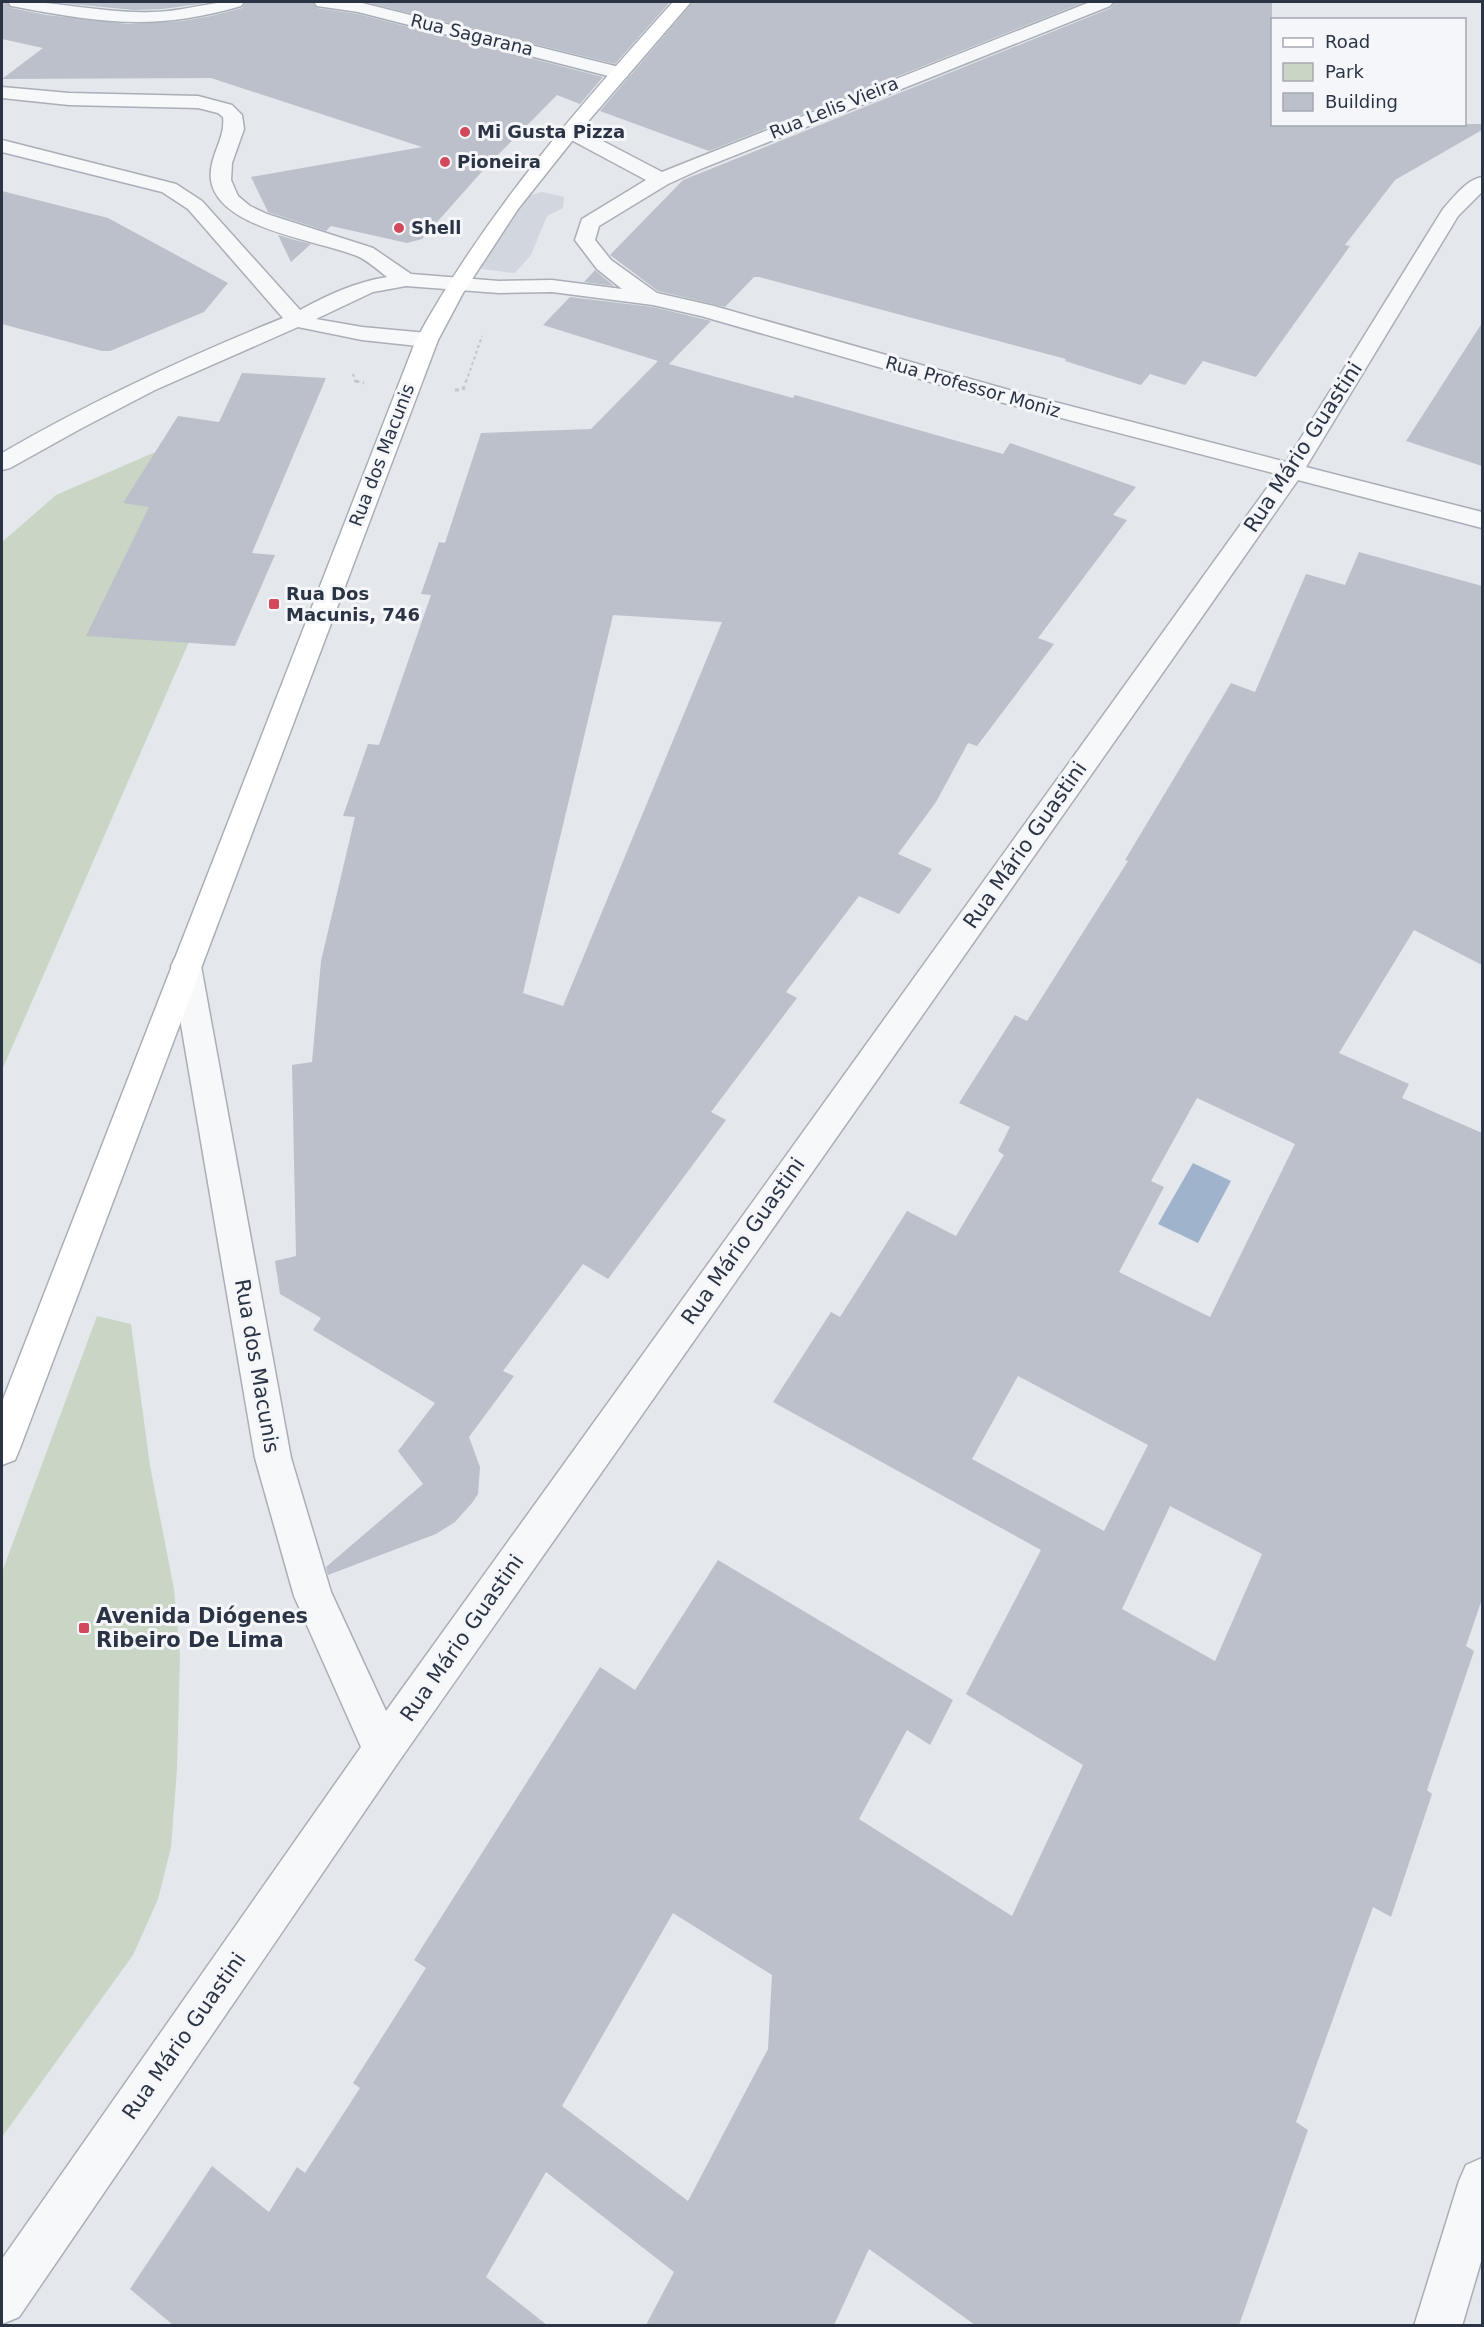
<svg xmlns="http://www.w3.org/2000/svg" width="1484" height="2327" font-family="'DejaVu Sans',sans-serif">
	<rect width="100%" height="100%" fill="#e4e7ec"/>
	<!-- built -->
	<path fill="#d2d6de" d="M542 192 564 197 563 208 547 216 531 255 515 273 473 268 519 198Z"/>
	<!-- green -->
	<path fill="#c9d6c5" d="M299 390 2 1070V542L56 495Z
		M97 1316 131 1324 150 1466 174 1589 180 1655 177 1769 171 1847 158 1899 133 1955 2 2137V1572Z"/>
	<!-- water -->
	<path fill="#9fb4cc" d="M1193 1163 1231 1181 1198 1243 1158 1224Z"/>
	<!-- building -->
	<path fill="#bbc0ca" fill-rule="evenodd" d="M2 2H6L11 8 47 15 129 24 182 21 211 16 242 8 246 2H312L317 8 358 14 603 77 580 104 557 95 486 167 422 239 407 243 331 226 326 231 268 212 251 177 422 147 211 78 2 79 43 48 2 39Z
		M51 2H213L163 9 134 10Z
		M365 2H670L615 64Z
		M693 2H1085L709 151 600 111Z
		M1115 2H1272V124H1482V130L1395 180 1345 245 1350 246 1256 377 1203 361 1185 385 1150 374 1141 385 1065 361 1066 359 759 277H754L725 307 658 291 610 255 683 180 1111 8Z
		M2 191 108 218 228 283 204 312 110 351H102L2 324Z
		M278 235 295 240 311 244 291 262Z
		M595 270 596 271 614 286 584 282Z
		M570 297 653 307 711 321 669 364 793 398 795 395 1003 454 1010 443 1136 487 1113 515 1127 520 1038 638 1054 644 977 746 968 743 936 802 898 854 932 869 899 914 859 896 786 992 797 998 711 1112 726 1120 608 1279 583 1264 503 1371 514 1376 469 1437 480 1467 478 1494 472 1503 455 1522 436 1534 328 1575 326 1567 423 1484 398 1451 435 1403 313 1330 321 1318 280 1294 275 1261 296 1256 292 1065 312 1062 321 961 355 817 343 816 368 744 379 745 431 595 421 594 439 542 445 543 481 433 591 429 658 361 543 325ZM613 615 722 622 563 1006 523 993Z
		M1482 323V466L1406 441Z
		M242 373 326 378 252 553 275 555 235 646 86 636 149 507 123 503 178 416 219 422Z
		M1359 552 1482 586V965L1414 930 1339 1053 1409 1084 1402 1098 1482 1133V1599L1466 1646 1474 1651 1427 1790 1432 1794 1391 1917 1373 1907 1296 2122 1308 2130 1239 2325H975L869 2249 834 2325H646L674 2272 546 2172 486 2277 547 2325H173L130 2289 212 2166 269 2212 297 2167 305 2173 360 2088 353 2083 426 1968 414 1960 600 1667 635 1690 718 1560 953 1700 930 1745 907 1730 859 1819 1012 1916 1083 1765 966 1694 1041 1550 773 1402 831 1312 840 1317 907 1211 956 1236 1004 1155 998 1151 1010 1127 959 1103 1015 1015 1027 1021 1128 861 1125 860 1231 683 1255 692 1306 574 1345 585ZM1197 1098 1295 1144 1210 1317 1119 1272 1164 1187 1151 1181ZM1018 1376 1148 1445 1104 1531 972 1459ZM1170 1506 1262 1554 1215 1661 1122 1609ZM673 1913 772 1975 768 2049 688 2201 562 2106Z"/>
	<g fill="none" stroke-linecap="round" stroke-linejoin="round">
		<defs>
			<path id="street" d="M8 2C54 0 104 14 152 12 183 12 213 0 244 2L241 6C156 31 102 23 17 7L11 6Z
				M314 2H358L627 69 629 73 627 77 620 79 358 12 317 6Z
				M1090 2H1113L1110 6 703 168 668 184 599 226 595 240 611 260 657 293 714 306 1016 392 1286 462 1443 209C1454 197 1466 180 1482 177V192L1458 216 1306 467 1482 512V528L1298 480 397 1764 19 2317 2 2324V2259L361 1747 294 1596 255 1458 171 966 175 958 186 954 197 958 201 966 291 1458 331 1592 386 1711 1277 474 1000 402 701 316 653 305 552 292 499 293 406 286 373 292 316 319 362 327 427 333 435 335 438 340 435 345 427 347 362 340 298 327 155 390 82 428 10 468 2 470V453C92 401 186 357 283 318L188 209 162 192 2 152V140L176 184 202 201 300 310C328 295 355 282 387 277 378 270 367 260 357 256 318 240 218 229 211 180 208 157 226 139 223 117L218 113 198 108 69 105 2 98V87L69 93 198 96 232 105 242 115 244 129 232 163 231 180 238 196 250 206 267 214 373 248 411 274 499 281 552 280 622 289 597 269 575 240 582 219 646 180 562 135 559 131 562 127H576L662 172Z
				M1482 2158V2258L1462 2326H1414L1459 2181 1466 2165Z"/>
			<path id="secondary" d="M673 2H691L584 126 518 209 463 293 438 340 20 1448 15 1460 2 1465V1402L416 340C486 212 576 110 673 2Z"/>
		</defs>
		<!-- street casing -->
		<use href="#street" stroke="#a9aeb7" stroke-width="3"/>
		<!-- secondary casing -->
		<use href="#secondary" stroke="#a9aeb7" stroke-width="3"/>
		<!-- path-far1 -->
		<path stroke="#c2c5cb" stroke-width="2" stroke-dasharray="3 3" stroke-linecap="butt" d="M353 374 355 381 360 382
			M466 382 482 336"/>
		<!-- path -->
		<path stroke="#c2c5cb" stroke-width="3" stroke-dasharray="4 4" stroke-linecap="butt" d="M355 381 364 383
			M455 390H463L466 381"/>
		<!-- street -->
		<use href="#street" fill="#f7f8fa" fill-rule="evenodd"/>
		<!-- secondary -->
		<use href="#secondary" fill="#fff" fill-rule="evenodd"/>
	</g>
	<!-- markers -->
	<g fill="#d1495b" stroke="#f4f6f9" stroke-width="2">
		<circle cx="465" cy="132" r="6"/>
		<circle cx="445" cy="162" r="6"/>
		<circle cx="399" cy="228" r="6"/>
		<rect x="268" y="598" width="12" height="12" rx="3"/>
		<rect x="78" y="1622" width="12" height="12" rx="3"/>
	</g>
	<g text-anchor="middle" stroke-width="6" stroke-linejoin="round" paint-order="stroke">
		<!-- far-street labels -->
		<g font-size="18" fill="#2b3445" stroke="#f4f6f9">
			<text transform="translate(472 35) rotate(14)" y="6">Rua Sagarana</text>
			<text transform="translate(834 108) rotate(-22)" y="6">Rua Lelis Vieira</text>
			<text transform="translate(973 387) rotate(16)" y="6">Rua Professor Moniz</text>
			<text transform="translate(382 455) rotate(-69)" y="6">Rua dos Macunis</text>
		</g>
		<!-- far-poi labels -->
		<g font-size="18" font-weight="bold" fill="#2b3445" stroke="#f4f6f9" text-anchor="start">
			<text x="477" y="138">Mi Gusta Pizza</text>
			<text x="457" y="168">Pioneira</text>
			<text x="411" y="234">Shell</text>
			<text x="286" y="600">Rua Dos<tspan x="286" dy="21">Macunis, 746</tspan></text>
		</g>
		<!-- street labels -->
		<g font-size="21" fill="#2b3445" stroke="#f4f6f9">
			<text transform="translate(1303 447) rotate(-57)" y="7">Rua Mário Guastini</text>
			<text transform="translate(1025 845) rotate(-55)" y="7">Rua Mário Guastini</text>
			<text transform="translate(743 1241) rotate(-55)" y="7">Rua Mário Guastini</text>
			<text transform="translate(257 1366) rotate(80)" y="7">Rua dos Macunis</text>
			<text transform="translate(462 1638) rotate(-55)" y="7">Rua Mário Guastini</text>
			<text transform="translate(184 2036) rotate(-55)" y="7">Rua Mário Guastini</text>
		</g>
		<!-- poi labels -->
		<g font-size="21" font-weight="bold" fill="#2b3445" stroke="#f4f6f9" text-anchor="start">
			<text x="96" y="1623">Avenida Diógenes<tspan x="96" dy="24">Ribeiro De Lima</tspan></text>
		</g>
	</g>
	<!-- border -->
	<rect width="1484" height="2327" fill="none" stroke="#2b3445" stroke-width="6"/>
	<!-- legend -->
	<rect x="1271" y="18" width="195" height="108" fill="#f4f6f9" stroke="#a4a8b1" stroke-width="1.5"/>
	<rect x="1283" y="38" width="30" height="9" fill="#ffffff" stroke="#a4a8b1" stroke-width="1.5"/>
	<text x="1325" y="48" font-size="18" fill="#2b3445">Road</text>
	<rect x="1283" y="63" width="30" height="18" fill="#c9d6c5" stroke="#a4a8b1" stroke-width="1.5"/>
	<text x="1325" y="78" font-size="18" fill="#2b3445">Park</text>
	<rect x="1283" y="93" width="30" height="18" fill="#bbc0ca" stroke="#a4a8b1" stroke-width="1.5"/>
	<text x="1325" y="108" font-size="18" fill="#2b3445">Building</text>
</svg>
